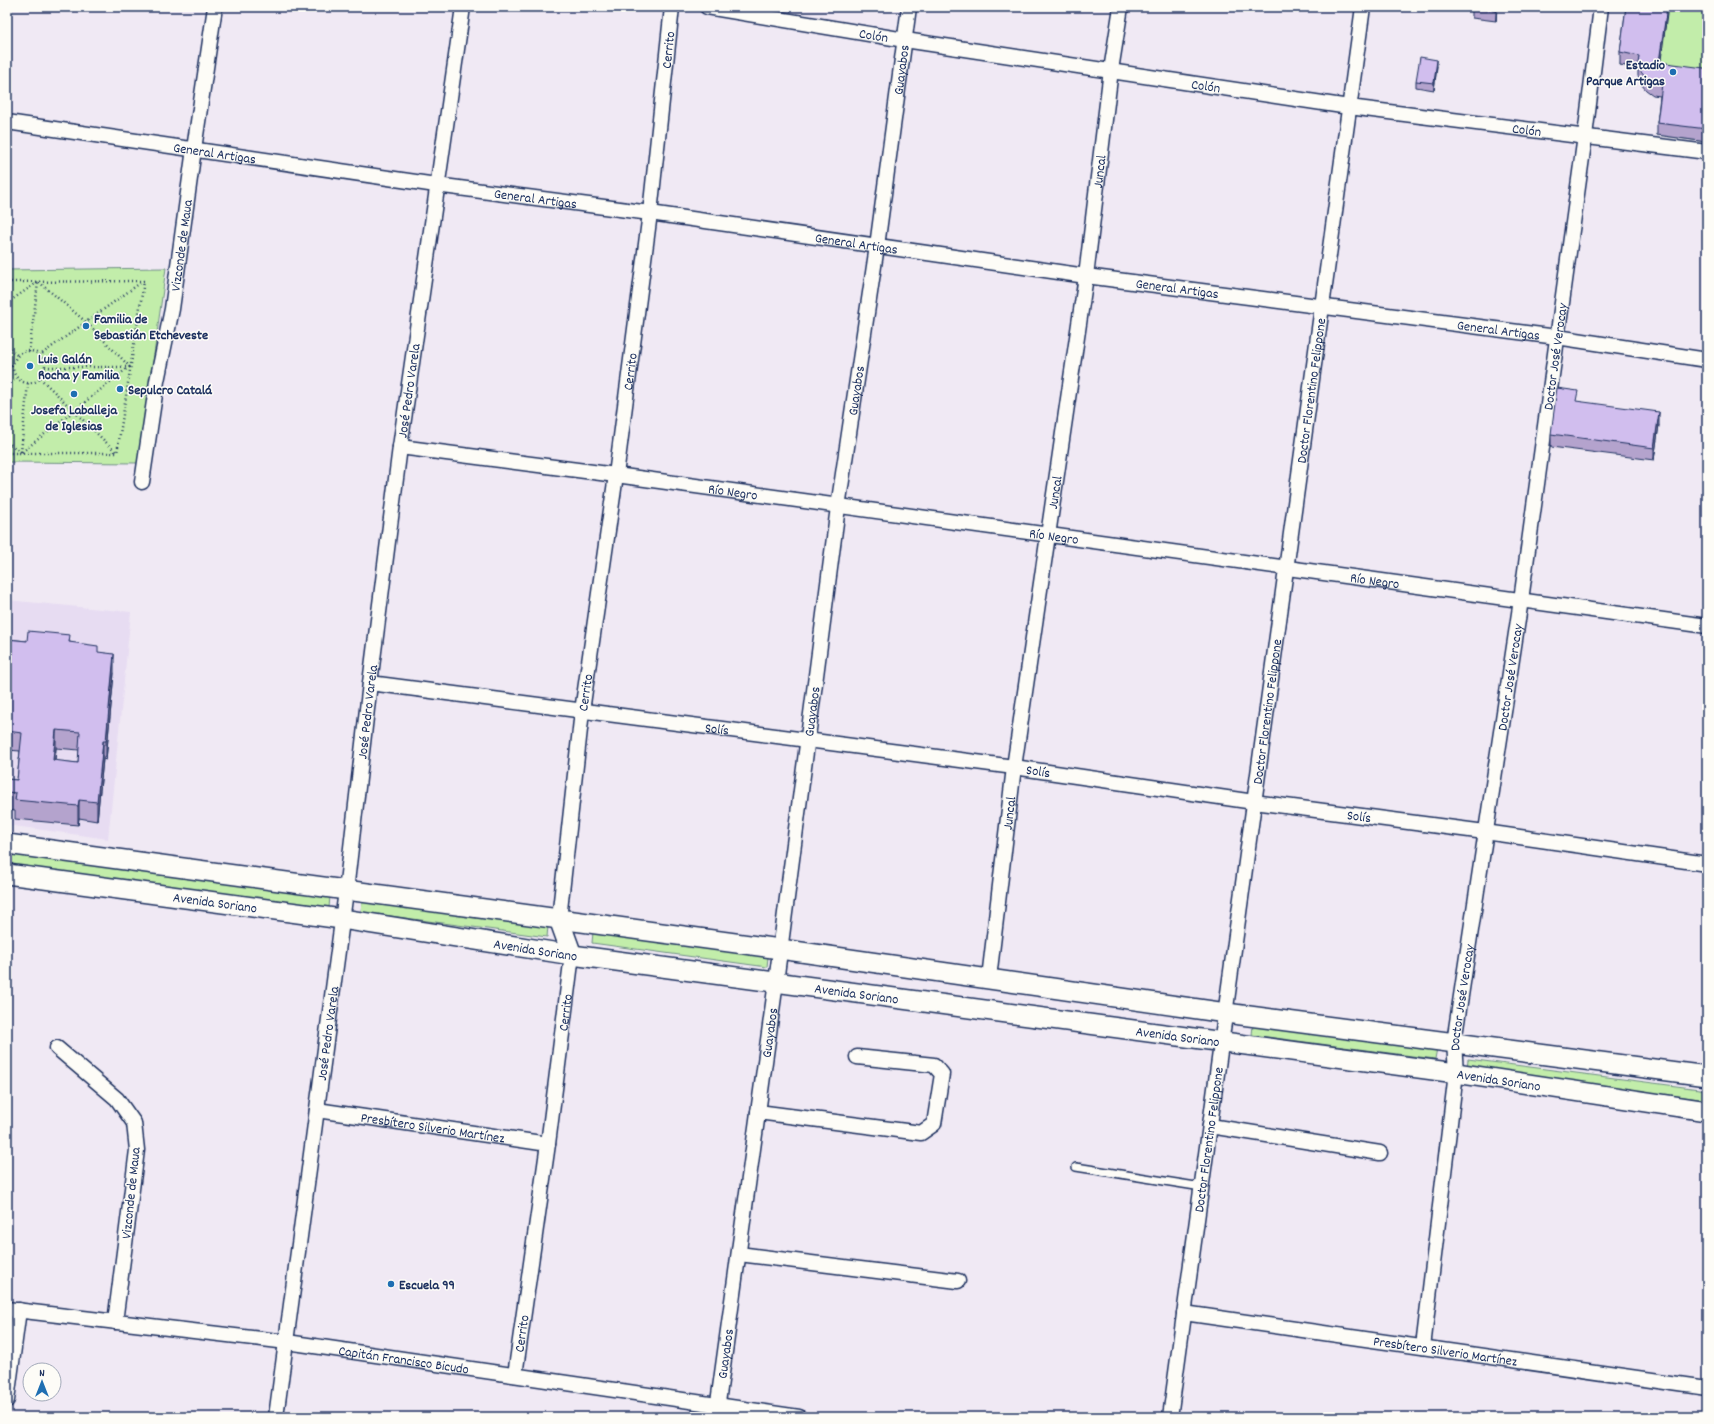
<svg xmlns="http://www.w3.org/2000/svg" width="1714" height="1424" font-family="Dekko,sans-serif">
	<rect width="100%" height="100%" fill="#f0e9f4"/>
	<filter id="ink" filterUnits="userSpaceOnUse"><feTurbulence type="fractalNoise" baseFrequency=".025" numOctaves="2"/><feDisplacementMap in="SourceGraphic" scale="8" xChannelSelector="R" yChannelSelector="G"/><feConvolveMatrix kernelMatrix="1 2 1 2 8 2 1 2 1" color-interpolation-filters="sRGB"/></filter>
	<g filter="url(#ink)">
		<!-- built -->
		<path fill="#e7dcf2" d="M7 600 131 612 108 839 7 825Z"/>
		<!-- green -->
		<path fill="#c2edaa" stroke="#6e8e84" d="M1627 7H1707V142L1657 135 1662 96C1646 93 1638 85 1639 68L1620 65Z
			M166 268 139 463 7 462V270Z
			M7 853 330 896 329 908 7 865Z
			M362 901 548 926 547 937 361 912Z
			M593 932 768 957 767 967 592 943Z
			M1253 1025 1437 1048 1435 1059 1252 1035Z
			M1468 1059 1707 1090V1100L1467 1069Z"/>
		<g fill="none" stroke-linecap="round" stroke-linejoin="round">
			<defs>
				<path id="lane" d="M1076 1167 1202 1187"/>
				<g id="street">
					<path id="s1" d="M707 7 905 40 1349 107 1707 152"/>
					<path id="s2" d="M7 122 436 185 650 213 1086 276 1557 337 1707 360"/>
					<path id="s3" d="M400 447 616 475 1707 626"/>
					<path id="s4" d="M142 482 157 381 172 309 194 149 215 7"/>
					<path id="s5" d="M370 683 1014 767 1254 802 1485 832 1707 864"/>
					<path id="s6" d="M559 919 582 711 616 475 650 213 672 7"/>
					<path id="s7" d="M989 978 1014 767 1086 276 1111 70 1121 7"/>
					<path d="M57 1048 117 1099 134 1123 137 1150 115 1322"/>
					<path id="s8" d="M317 1110 548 1144"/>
					<path d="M758 1112 921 1133 934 1124 942 1074 934 1065 857 1057"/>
					<path d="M1210 1126 1380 1153"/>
					<path d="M739 1254 958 1281"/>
					<path id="s9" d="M7 1309 287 1342 799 1417"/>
					<path id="s10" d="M1184 1313 1707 1388"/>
					<path id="s11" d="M1423 1347 1456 1073 1454 1042 1521 600 1585 136 1601 7"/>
					<path id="s12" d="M515 1375 548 1144 572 955"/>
					<path d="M7 1400 19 1310"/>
					<path id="s13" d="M276 1417 346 891 370 683 400 447 463 7"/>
					<path id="s14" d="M716 1417 776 982 838 507 877 246 909 7"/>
					<path id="s15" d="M1170 1417 1363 7"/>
				</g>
				<g id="secondary">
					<path d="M7 844 780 949 1226 1013 1707 1076"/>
					<path id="s16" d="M7 874 342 919 572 955 1456 1073 1707 1111"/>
					<path d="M559 919 572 955"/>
				</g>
			</defs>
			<!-- lane casing -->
			<use href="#lane" stroke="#1b2f5e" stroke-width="10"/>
			<!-- street casing -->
			<use href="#street" stroke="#1b2f5e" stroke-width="17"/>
			<!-- secondary casing -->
			<use href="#secondary" stroke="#1b2f5e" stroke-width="22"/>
			<!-- path -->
			<path stroke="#1b2f5e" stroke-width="2.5" stroke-dasharray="1 3" stroke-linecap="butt" d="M7 282 144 281 117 453H7
				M39 282 86 322 130 367
				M7 303 38 282
				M7 346 18 356
				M13 367a16 16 0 1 1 32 0a16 16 0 1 1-32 0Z
				M29 352 38 283
				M39 356 143 281
				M7 366H13
				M45 367H130
				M40 378 117 453
				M7 385 17 378
				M7 442 21 452
				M21 452 28 383
				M22 452 129 367"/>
			<!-- lane -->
			<use href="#lane" stroke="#fdfcf7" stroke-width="7"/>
			<!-- street -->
			<use href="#street" stroke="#fdfcf7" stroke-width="14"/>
			<!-- secondary -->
			<use href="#secondary" stroke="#fdfcf7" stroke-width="19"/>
		</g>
		<!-- wall -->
		<path fill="#b4a3cd" stroke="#1b2f5e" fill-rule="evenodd" d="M1497 7 1496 21 1472 18V8Z
			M1626 7 1661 63 1707 70V142L1657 135V123L1660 96 1653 95 1646 90 1641 84 1638 76V68L1620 65V52Z
			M1437 66 1434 90 1416 87V81Z
			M1578 402 1659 425 1654 460 1551 447V434Z
			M7 639 27 641 70 642 98 652 114 673 106 760 103 759 97 821 79 818 78 825 15 819V811L7 810V779L17 780 20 751 7 750ZM56 748 79 750 78 763 55 761Z"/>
		<!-- shaded-wall -->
		<path fill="#9285a7" stroke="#1b2f5e" d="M1496 7H1497L1496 21Z
			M1667 7H1668L1659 75V62Z
			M1437 60V66L1434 90V83Z
			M1659 412V425L1654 460V448Z
			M114 654V673L106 760V741Z
			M56 730V748L53 779V760Z
			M103 741V759L97 821V802Z
			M79 800V818L78 825V806Z"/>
		<!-- building -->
		<path fill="#d1beee" stroke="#1b2f5e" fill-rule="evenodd" d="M1473 7H1496V11L1472 8Z
			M1626 7H1667L1659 62 1704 68 1707 70V129L1657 123 1662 84 1653 82 1646 78 1641 72 1638 64 1639 56 1620 52Z
			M1420 57 1437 60 1434 83 1416 81Z
			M1557 388 1578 391 1576 401 1659 412 1654 448 1551 434Z
			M28 631 70 635 69 642 98 646V652L114 654 106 741H103L97 802 79 800 78 806 15 800 16 793 7 792V779L17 780 22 733 7 731V639L27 641ZM56 730 80 732 78 763 53 760Z"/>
	</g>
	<!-- markers -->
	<g fill="#1f6fb2" stroke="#fdfcf7" stroke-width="1.5">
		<circle cx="1673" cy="72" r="4"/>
		<circle cx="86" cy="326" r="4"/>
		<circle cx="30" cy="366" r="4"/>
		<circle cx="120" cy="389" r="4"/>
		<circle cx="74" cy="394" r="4"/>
		<circle cx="391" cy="1284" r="4"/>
	</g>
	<g text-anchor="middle" stroke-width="3" stroke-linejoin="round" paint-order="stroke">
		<!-- street labels -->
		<g font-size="14" fill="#1b2f5e" stroke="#fdfcf7">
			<text dy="5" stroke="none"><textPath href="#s1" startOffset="169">Colón</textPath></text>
			<text dy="5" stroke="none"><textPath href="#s6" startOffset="876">Cerrito</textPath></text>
			<text dy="5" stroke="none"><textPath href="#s14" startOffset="1360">Guayabos</textPath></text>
			<text dy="5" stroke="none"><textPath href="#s1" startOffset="505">Colón</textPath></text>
			<text dy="5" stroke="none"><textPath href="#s1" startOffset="829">Colón</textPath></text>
			<text dy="5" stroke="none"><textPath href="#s2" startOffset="210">General Artigas</textPath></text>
			<text dy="5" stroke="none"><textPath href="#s7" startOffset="814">Juncal</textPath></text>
			<text dy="5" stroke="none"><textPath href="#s2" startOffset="534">General Artigas</textPath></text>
			<text dy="5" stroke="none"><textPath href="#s2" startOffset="858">General Artigas</textPath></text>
			<text dy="5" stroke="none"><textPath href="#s4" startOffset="240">Vizconde de Maua</textPath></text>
			<text dy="5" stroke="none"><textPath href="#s2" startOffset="1182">General Artigas</textPath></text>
			<text dy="5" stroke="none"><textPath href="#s2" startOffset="1506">General Artigas</textPath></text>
			<text dy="5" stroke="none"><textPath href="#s11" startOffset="1000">Doctor José Verocay</textPath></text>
			<text dy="5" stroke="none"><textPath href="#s6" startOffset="552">Cerrito</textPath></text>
			<text dy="5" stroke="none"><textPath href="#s13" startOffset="1035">José Pedro Varela</textPath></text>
			<text dy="5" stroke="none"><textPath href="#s14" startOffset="1036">Guayabos</textPath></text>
			<text dy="5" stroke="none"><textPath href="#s15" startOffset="1036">Doctor Florentino Felippone</textPath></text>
			<text dy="5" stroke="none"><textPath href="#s3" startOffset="336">Río Negro</textPath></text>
			<text dy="5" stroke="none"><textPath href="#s7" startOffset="490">Juncal</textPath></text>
			<text dy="5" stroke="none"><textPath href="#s3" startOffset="660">Río Negro</textPath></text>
			<text dy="5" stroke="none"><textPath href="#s3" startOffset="984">Río Negro</textPath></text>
			<text dy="5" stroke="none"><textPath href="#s11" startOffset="676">Doctor José Verocay</textPath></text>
			<text dy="5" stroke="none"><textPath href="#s6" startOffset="228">Cerrito</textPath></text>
			<text dy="5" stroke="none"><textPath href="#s13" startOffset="711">José Pedro Varela</textPath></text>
			<text dy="5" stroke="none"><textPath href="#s14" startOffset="712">Guayabos</textPath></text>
			<text dy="5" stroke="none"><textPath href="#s15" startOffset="712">Doctor Florentino Felippone</textPath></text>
			<text dy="5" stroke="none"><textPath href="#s5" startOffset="350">Solís</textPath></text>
			<text dy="5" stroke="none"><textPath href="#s5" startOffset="674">Solís</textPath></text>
			<text dy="5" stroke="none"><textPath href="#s7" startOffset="166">Juncal</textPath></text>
			<text dy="5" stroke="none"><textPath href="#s5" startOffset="998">Solís</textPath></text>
			<text dy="5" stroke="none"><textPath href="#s16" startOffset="210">Avenida Soriano</textPath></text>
			<text dy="5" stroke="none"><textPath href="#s16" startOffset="534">Avenida Soriano</textPath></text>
			<text dy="5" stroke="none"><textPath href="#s16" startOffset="858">Avenida Soriano</textPath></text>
			<text dy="5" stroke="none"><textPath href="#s11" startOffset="352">Doctor José Verocay</textPath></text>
			<text dy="5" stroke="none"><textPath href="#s12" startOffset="366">Cerrito</textPath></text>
			<text dy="5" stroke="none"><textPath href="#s13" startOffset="387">José Pedro Varela</textPath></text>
			<text dy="5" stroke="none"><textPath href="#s14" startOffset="388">Guayabos</textPath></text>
			<text dy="5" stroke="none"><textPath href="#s16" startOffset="1182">Avenida Soriano</textPath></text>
			<text dy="5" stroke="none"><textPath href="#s16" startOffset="1506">Avenida Soriano</textPath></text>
			<text dy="5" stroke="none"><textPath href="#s8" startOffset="117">Presbítero Silverio Martínez</textPath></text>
			<text dy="5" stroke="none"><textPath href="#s15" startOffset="280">Doctor Florentino Felippone</textPath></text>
			<text transform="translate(130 1193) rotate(-84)" y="5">Vizconde de Maua</text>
			<text dy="5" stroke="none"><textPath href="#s12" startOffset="42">Cerrito</textPath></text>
			<text dy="5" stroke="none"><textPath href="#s10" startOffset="264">Presbítero Silverio Martínez</textPath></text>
			<text dy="5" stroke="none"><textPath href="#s14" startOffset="64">Guayabos</textPath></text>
			<text dy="5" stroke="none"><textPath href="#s9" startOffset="400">Capitán Francisco Bicudo</textPath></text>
		</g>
		<!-- poi labels -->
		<g font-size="14" font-weight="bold" fill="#1b2f5e" stroke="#fdfcf7" text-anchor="start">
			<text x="1665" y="69" text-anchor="end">Estadio<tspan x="1665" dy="16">Parque Artigas</tspan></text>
			<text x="94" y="323">Familia de<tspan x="94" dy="16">Sebastián Etcheveste</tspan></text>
			<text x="38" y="363">Luis Galán<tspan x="38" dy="16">Rocha y Familia</tspan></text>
			<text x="128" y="394">Sepulcro Catalá</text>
			<text x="74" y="414" text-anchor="middle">Josefa Laballeja<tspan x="74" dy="16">de Iglesias</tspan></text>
			<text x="399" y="1289">Escuela 99</text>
		</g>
	</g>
	<!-- margin -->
	<rect width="1714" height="1424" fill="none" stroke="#fdfcf7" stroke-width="24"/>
	<rect x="12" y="12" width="1690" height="1400" fill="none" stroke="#1b2f5e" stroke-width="1.5" filter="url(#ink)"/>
	<!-- north arrow -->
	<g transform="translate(42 1382)"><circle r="19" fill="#fdfcf7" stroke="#a3aaba"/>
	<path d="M0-3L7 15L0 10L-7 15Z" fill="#1f6fb2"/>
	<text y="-6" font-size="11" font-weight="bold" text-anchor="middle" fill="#1b2f5e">N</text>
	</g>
</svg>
